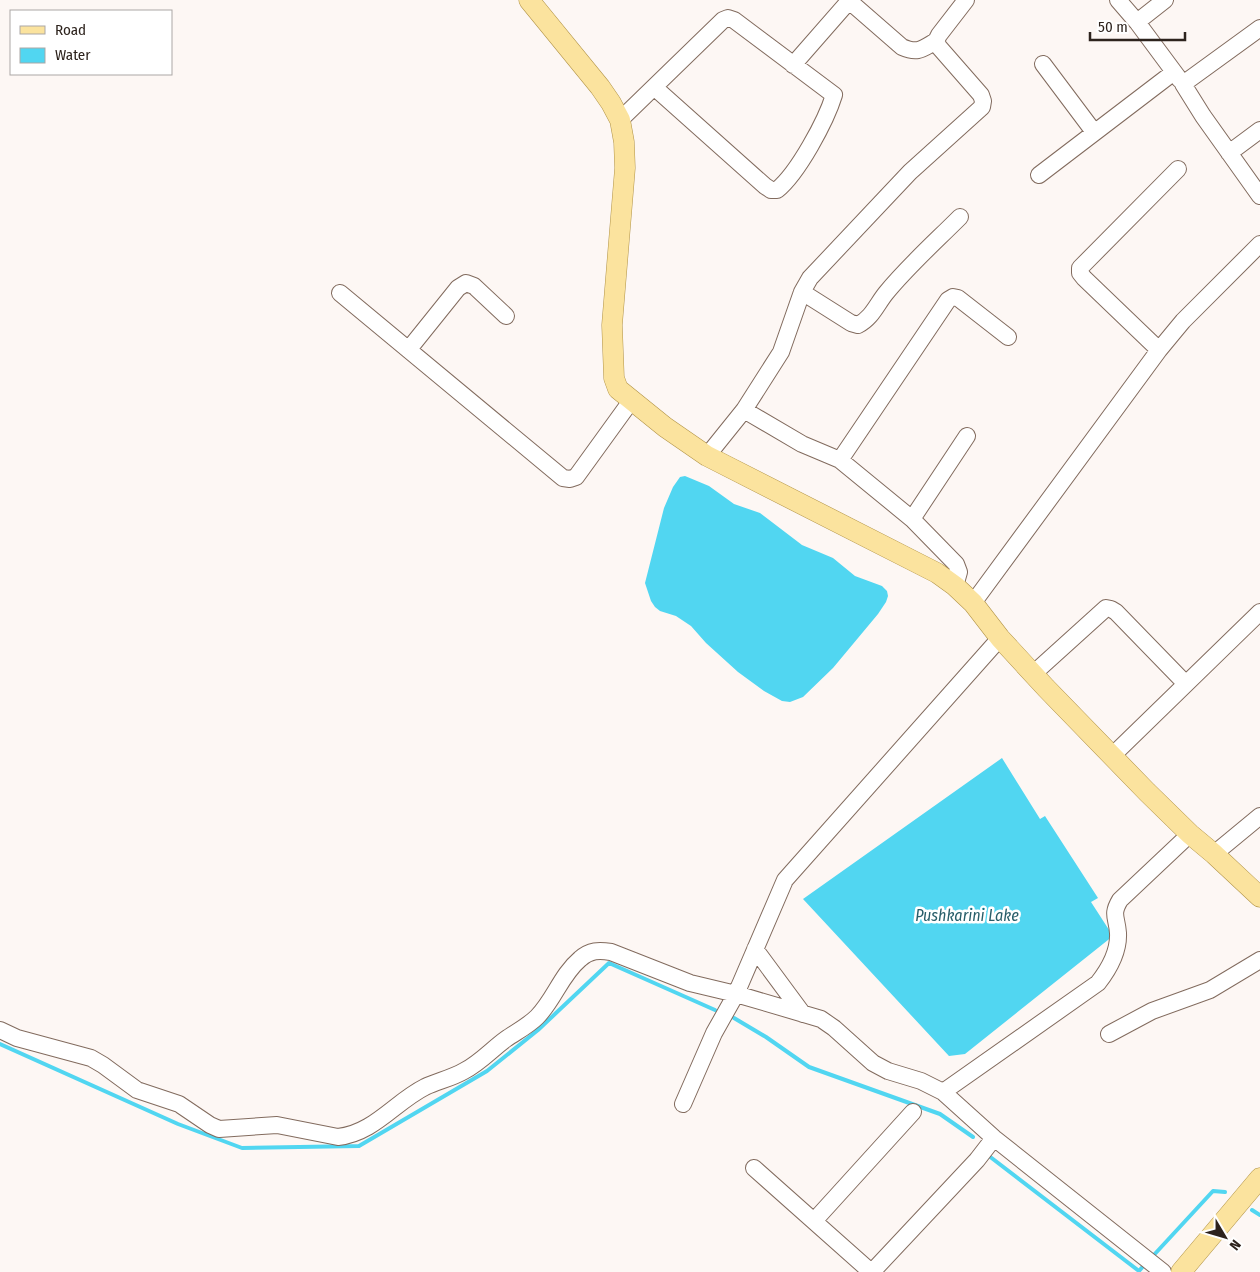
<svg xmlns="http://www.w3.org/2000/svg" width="1260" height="1272" font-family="'Fira Sans Condensed',sans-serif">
	<rect width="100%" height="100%" fill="#fdf7f4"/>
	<!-- water -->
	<path fill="#51d6f1" d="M685 476 709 486 734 504 760 513 802 545 833 558 855 576 882 586 887 591 888 596 886 602 878 614 833 668 803 697 790 702 782 701 764 691 738 672 706 643 691 626 676 616 660 611 655 607 651 601 645 583 664 508 673 487 680 477Z
		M1002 758 1040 819 1045 816 1098 898 1091 902 1113 936 965 1054 949 1056 803 899Z"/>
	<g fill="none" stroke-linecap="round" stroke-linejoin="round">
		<!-- stream -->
		<path stroke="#51d6f1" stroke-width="4" d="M734 1018 766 1037 809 1067 940 1114 973 1137
			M0 1044 178 1124 242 1148 359 1146 487 1071 538 1030 609 963 715 1010
			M989 1156 1139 1271 1145 1264
			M1252 1210 1260 1215
			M1152 1257 1213 1191 1225 1192"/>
		<defs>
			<path id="minor" d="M848 0 902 47C918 54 922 49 936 41
				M1118 0 1137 22 1180 80
				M1137 22 1165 0
				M1260 28 1183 84 1203 116 1260 196
				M1043 64 1094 132
				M793 65 849 1
				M620 120 723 20 728 18 734 20 834 95C826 121 798 173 777 190H771L765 186 654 87
				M1229 153 1260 130
				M1039 175 1174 72
				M802 292 851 323 858 325C872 318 877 304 886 293 908 266 935 242 960 217
				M340 293 563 478 570 479 576 477 631 401
				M409 349 458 288 466 283 474 286 506 316
				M1159 350 1084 278 1080 273V268L1178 169
				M744 410 802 444 840 460 912 519
				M707 456 744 410 781 352 802 292 810 278 910 172 982 107 983 101 981 95 939 47 936 41 939 35 966 0
				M840 460 948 300 953 297 958 298 1008 337
				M955 586 959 572 956 564 912 519 967 436
				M973 603 1159 350 1183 321 1260 244
				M1000 638 785 880 736 994 821 1019 834 1028 873 1063 888 1071 921 1081 943 1092 994 1138 1163 1272
				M1033 674 1106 608 1111 609 1116 612 1186 684
				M1113 755 1260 612
				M1214 854 1260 816
				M755 949 803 1014
				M0 1030 17 1038 91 1058 103 1065 137 1090 179 1104 210 1125 219 1129 277 1125 338 1137C374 1133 395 1102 425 1087 438 1081 452 1078 464 1071 480 1063 492 1049 506 1039 516 1032 528 1026 537 1017 554 1000 561 975 580 959 590 950 599 950 611 952L690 983 736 994 714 1033 683 1104
				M1109 1034 1152 1011 1210 990 1260 960
				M943 1092 1098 983C1109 969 1119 952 1118 933 1117 917 1111 915 1120 900L1190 834
				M754 1168 871 1272
				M814 1221 913 1112
				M872 1272 977 1160 994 1138"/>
			<path id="major" d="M529 0 600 87 611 103 620 120 624 142 625 168 612 325 614 378 618 389 665 427 707 456 937 573 955 586 973 603 1000 638 1046 688 1147 792 1190 834 1214 854 1260 897
				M1181 1272 1260 1178"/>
		</defs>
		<!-- minor casing -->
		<use href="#minor" stroke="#826b5e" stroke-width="18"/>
		<!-- major casing -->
		<use href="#major" stroke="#b19347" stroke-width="21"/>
		<!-- minor -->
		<use href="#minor" stroke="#fff" stroke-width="16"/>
		<!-- major -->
		<use href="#major" stroke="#fbe39e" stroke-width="20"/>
	</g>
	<g text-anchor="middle" stroke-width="5" stroke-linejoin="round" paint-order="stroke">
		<!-- water labels -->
		<g font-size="16" font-style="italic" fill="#285e6a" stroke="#fff">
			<text x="967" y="921">Pushkarini Lake</text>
		</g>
	</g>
	<!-- legend -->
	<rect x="10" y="10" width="162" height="65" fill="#ffffff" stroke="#aba7a5"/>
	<rect x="20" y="26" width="25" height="8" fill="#fbe39e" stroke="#aba7a5"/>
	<text x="55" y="35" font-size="15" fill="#2d231d">Road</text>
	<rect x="20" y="48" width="25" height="15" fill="#51d6f1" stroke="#aba7a5"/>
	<text x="55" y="60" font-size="15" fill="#2d231d">Water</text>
	<!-- north arrow -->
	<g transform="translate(1225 1237) rotate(128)" stroke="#ffffff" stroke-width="4" paint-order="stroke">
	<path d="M0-4L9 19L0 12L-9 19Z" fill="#2d231d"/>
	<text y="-8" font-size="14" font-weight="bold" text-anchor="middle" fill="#2d231d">N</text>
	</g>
	<!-- scale -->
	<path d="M1090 32v8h95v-8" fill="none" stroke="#2d231d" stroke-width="2.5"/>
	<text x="1098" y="32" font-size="15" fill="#2d231d" stroke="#ffffff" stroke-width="4" paint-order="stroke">50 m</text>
</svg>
